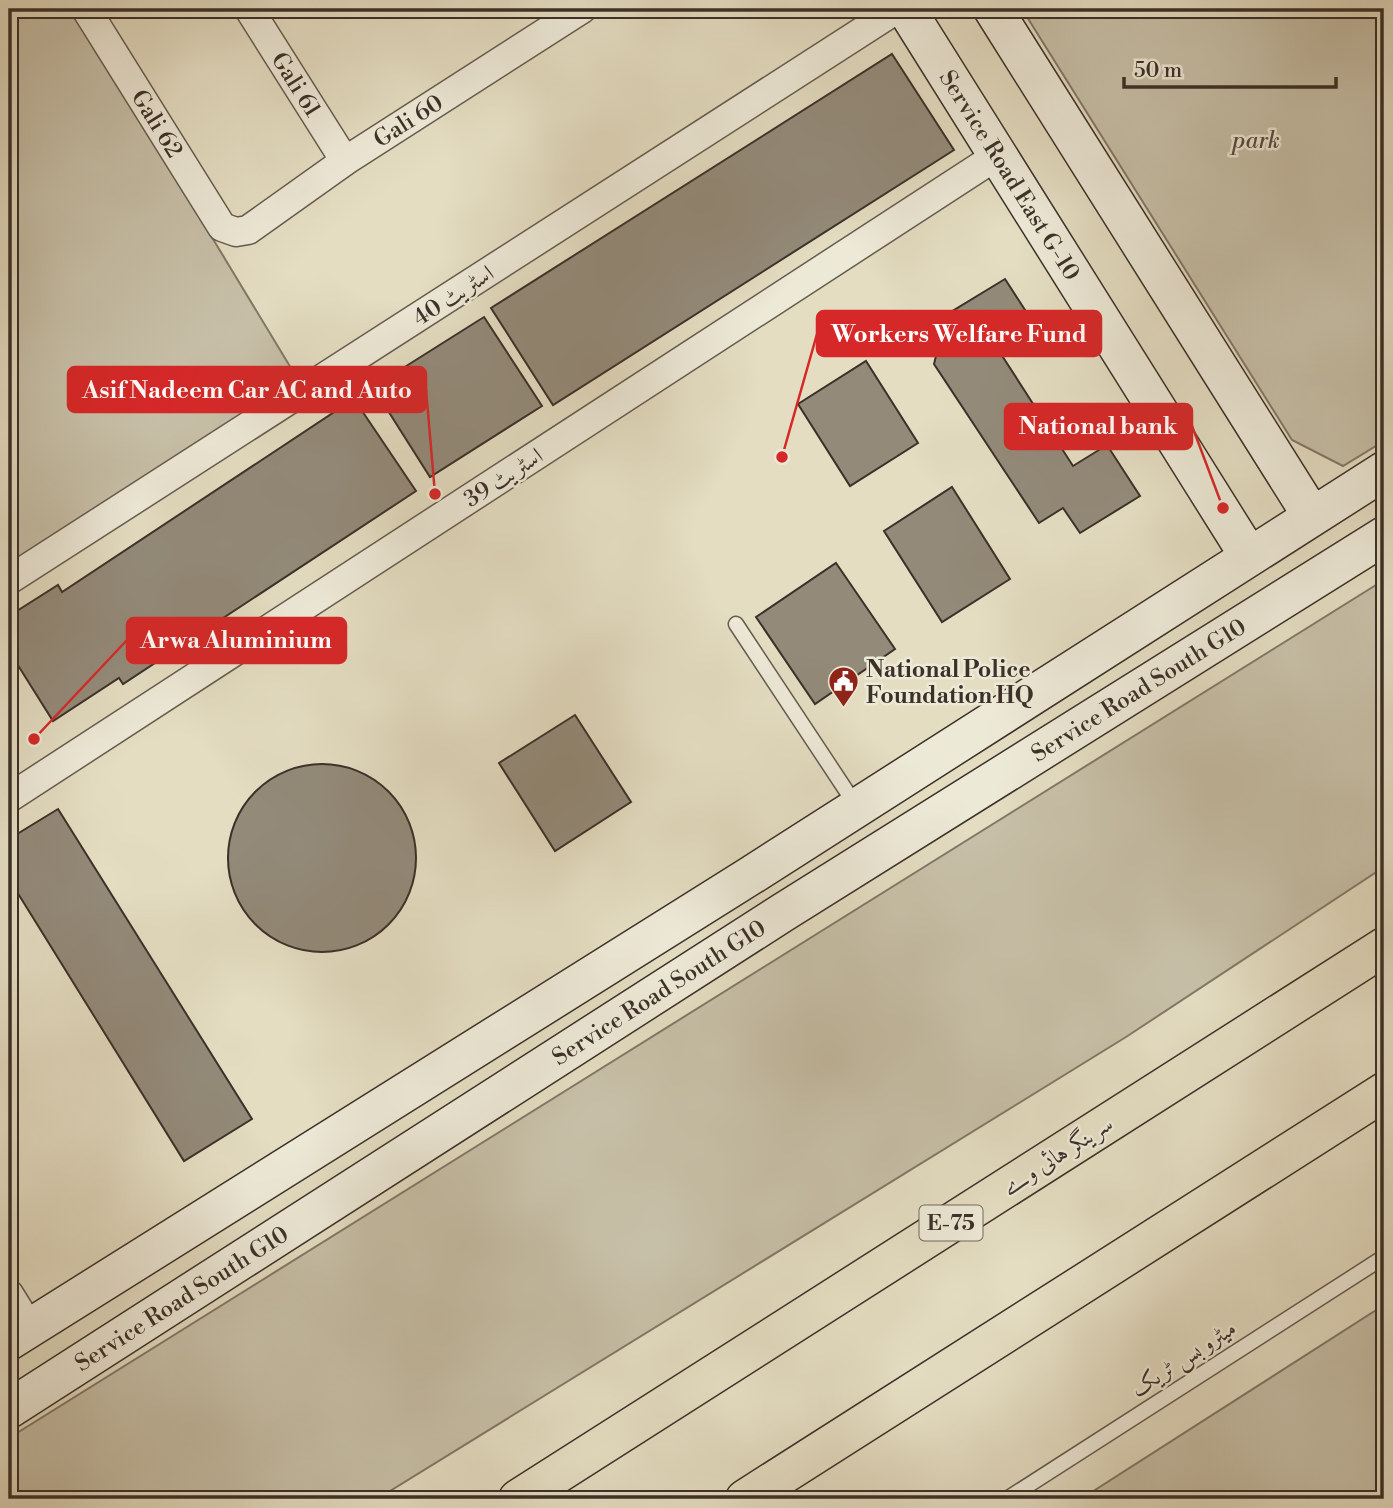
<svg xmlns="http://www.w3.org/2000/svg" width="1393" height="1508" font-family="'Libre Bodoni',Amiri,serif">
	<rect width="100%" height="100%" fill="#e4ddc2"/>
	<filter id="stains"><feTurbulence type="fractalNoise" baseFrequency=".00286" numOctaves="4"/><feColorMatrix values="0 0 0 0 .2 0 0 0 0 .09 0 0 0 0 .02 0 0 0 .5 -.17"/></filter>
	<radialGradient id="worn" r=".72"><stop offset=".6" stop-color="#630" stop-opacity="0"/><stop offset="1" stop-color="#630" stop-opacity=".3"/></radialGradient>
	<!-- green -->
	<path fill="#c7c0a8" stroke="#827868" stroke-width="2" d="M9 9H74L303 388 9 570Z
		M1022 9H1384V441L1343 466 1292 440Z
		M1384 580V867L1126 1037 377 1499H9V1438Z
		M1384 1305V1499H1081Z"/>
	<!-- building -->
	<path fill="#938a79" stroke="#3c3029" stroke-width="2" d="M892 54 954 150 553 405 491 308Z
		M1005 279 1038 330 1001 354 1073 466 1107 445 1140 496 1080 533 1063 508 1039 523 934 364 946 315Z
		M484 317 542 406 430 477 373 387Z
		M866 361 918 443 850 486 798 404Z
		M354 399 416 491 123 684 119 678 53 721 9 651V616L58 585 62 592Z
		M952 487 1010 579 942 622 884 531Z
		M836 563 895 649 815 704 756 617Z
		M575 715 631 802 555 851 499 763Z
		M228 858a94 94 0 1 1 188 0a94 94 0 1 1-188 0Z
		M58 809 252 1119 184 1161 9 879V839Z"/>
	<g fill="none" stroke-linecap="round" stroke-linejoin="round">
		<defs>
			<path id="service" d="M736 624 857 807
				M1007 1499 1384 1257"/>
			<g id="minor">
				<path id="s1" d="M86 9 222 227 236 232 248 230 345 161 582 9"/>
				<path id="s2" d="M249 9 345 161"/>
				<path d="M9 580 897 9"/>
				<path d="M9 798 998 155"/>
				<path d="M9 1294 30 1328"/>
			</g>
			<g id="secondary">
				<path id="s3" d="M906 9 1249 556"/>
				<path d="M993 9 1312 516"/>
				<path d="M9 1341 750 876 1384 471"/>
				<path id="s4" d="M9 1409 782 913 1384 536"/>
			</g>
			<path id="trunk" d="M518 1499 1384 947
				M745 1499 1384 1092"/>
		</defs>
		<!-- service casing -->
		<use href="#service" stroke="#665b4f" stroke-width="17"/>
		<!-- minor casing -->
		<use href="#minor" stroke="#665b4f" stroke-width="31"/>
		<!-- secondary casing -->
		<use href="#secondary" stroke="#3c3029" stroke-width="41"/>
		<!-- trunk casing -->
		<use href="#trunk" stroke="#3c3029" stroke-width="41"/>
		<!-- service -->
		<use href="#service" stroke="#ede9d7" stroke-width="14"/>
		<!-- minor -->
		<use href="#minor" stroke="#ede9d7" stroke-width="28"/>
		<!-- secondary -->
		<use href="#secondary" stroke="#ede9d7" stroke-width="38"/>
		<!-- trunk -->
		<use href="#trunk" stroke="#e4ddc2" stroke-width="38"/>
	</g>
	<!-- icons -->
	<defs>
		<symbol id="civic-pin" viewBox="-11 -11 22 30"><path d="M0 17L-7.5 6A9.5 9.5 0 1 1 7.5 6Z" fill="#8f2418" stroke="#ede9d7"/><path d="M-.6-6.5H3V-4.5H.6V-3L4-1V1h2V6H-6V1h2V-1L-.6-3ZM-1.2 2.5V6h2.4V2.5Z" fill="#fff"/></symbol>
	</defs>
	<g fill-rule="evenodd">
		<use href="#civic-pin" x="826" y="664" width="35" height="47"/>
	</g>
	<g text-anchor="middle" stroke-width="5" stroke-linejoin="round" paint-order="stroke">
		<!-- shield labels -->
		<rect fill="#ede9d7" stroke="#71685d" stroke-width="2" x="919.5" y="1205.5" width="63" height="35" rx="5"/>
		<g font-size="21" font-weight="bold" fill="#3c3029">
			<text x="951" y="1230">E-75</text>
		</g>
		<!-- street labels -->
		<g font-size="23" fill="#3c3029" stroke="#ede9d7">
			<text dy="8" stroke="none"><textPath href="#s2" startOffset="89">Gali 61</textPath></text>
			<text dy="8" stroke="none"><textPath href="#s1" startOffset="478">Gali 60</textPath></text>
			<text dy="8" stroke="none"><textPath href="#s1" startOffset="135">Gali 62</textPath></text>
			<text dy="8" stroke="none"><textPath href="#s3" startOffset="196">Service Road East G-10</textPath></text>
			<text transform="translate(453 295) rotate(-33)" y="8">اسٹریٹ 40</text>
			<text transform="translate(503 477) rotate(-33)" y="8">اسٹریٹ 39</text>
			<text dy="8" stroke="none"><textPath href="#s4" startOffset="1339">Service Road South G10</textPath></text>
			<text dy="8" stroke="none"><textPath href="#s4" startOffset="772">Service Road South G10</textPath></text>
			<text transform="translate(1057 1155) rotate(-33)" y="8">سرینگر ہائی وے</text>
			<text dy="8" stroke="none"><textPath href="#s4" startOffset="205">Service Road South G10</textPath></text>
			<text transform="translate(1183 1358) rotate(-33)" y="8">میٹرو بس ٹریک</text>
		</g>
		<!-- park labels -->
		<g font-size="23" font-style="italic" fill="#584d42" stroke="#ede9d7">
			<text x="1256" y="148">park</text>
		</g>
		<!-- poi labels -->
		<g font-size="23" font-weight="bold" fill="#3c3029" stroke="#ede9d7" text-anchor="start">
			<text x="866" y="677">National Police<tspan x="866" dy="26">Foundation HQ</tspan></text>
		</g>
	</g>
	<!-- callouts -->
	<path fill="none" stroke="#d62828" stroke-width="2.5" d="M782 457L817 334M435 494L426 389M1223 508L1192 426M34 739L127 640"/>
	<g fill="#d62828" stroke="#ede9d7" stroke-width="2.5">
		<circle cx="782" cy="457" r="7"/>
		<circle cx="435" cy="494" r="7"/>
		<circle cx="1223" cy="508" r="7"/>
		<circle cx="34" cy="739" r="7"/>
	</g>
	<g fill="#d62828" stroke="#d62828" stroke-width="2.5">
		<rect x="817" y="311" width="284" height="45" rx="7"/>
		<rect x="68" y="367" width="358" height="45" rx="7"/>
		<rect x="1005" y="404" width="187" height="45" rx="7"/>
		<rect x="127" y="618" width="219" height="45" rx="7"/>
	</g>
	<g font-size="24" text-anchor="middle" font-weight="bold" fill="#fff">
		<text x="959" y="342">Workers Welfare Fund</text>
		<text x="247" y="398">Asif Nadeem Car AC and Auto</text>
		<text x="1098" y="434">National bank</text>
		<text x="236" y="648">Arwa Aluminium</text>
	</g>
	<!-- margin -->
	<rect width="1393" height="1508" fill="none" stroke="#e4ddc2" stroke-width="35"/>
	<rect x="10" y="10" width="1372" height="1487" fill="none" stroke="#3c3029" stroke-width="3.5"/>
	<rect x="18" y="18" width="1358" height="1473" fill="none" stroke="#3c3029" stroke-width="2"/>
	<!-- scale -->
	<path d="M1124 77v10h212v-10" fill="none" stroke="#3c3029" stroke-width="3.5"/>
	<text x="1134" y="77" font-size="21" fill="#3c3029" stroke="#ede9d7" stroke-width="5" paint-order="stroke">50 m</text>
	<rect width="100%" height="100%" filter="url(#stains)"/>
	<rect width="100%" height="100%" fill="url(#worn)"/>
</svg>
